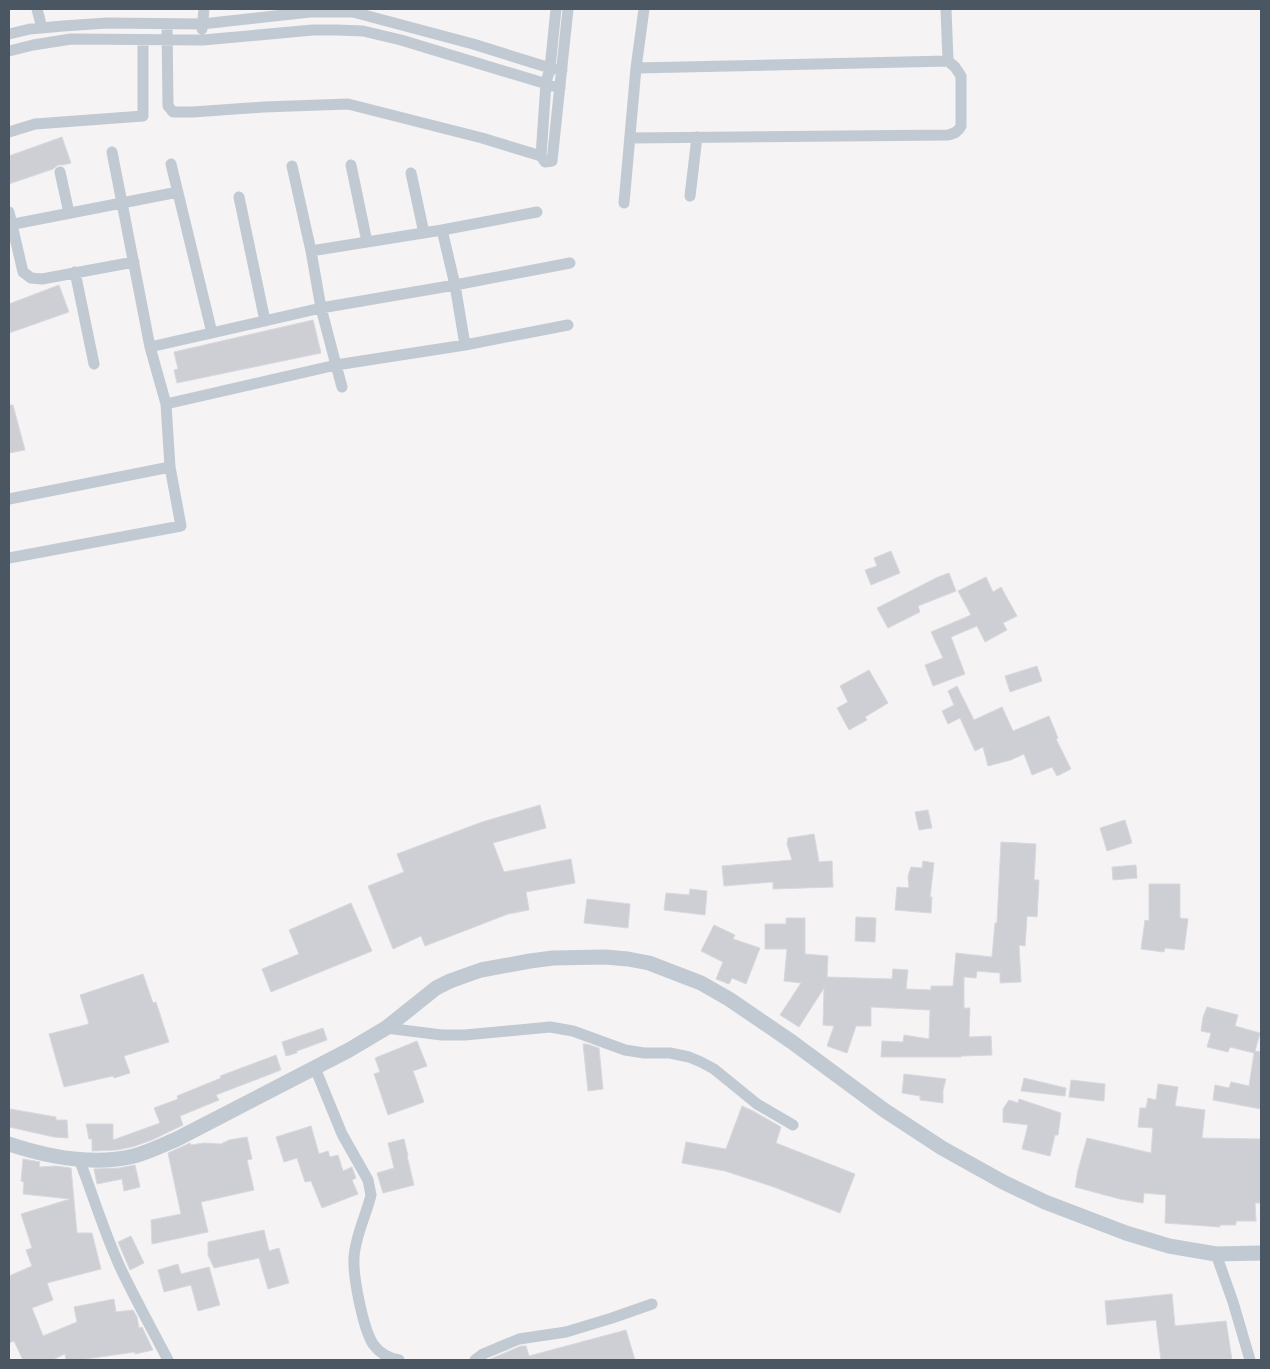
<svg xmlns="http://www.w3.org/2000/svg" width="1270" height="1369" font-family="Arial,sans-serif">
	<rect width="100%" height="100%" fill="#f5f3f3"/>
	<!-- building -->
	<path fill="#cdcfd5" stroke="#d7d9de" d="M62 137 71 163 63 165H58L53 169 9 184V156Z
		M59 285 69 312 9 333V304Z
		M313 320 321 353 177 383 174 370 178 369 174 352Z
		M9 405H13L25 450 9 453Z
		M891 551 900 573 871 585 865 570 877 566 874 558Z
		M949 573 956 591 918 606 920 612 888 628 877 608 938 577Z
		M986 577 993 592 1001 587 1017 616 1003 623 1007 630 985 642 977 626 951 637 965 674 933 686 925 665 943 658 931 632 971 615 958 591Z
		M1037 666 1042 681 1010 692 1005 676Z
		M869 670 888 703 865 717 867 720 849 730 837 708 848 702 840 686Z
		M957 686 974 720 1002 707 1013 731 1049 716 1058 738 1056 739 1071 769 1057 776 1052 767 1032 775 1024 754 1011 760 988 766 983 747 975 751 960 718 948 724 942 711 954 705 948 691Z
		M540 805 546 828 493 843 504 872 571 859 575 883 526 892 529 910 508 914 425 946 421 936 393 949 368 886 404 872 397 854 482 822Z
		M928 810 932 828 919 830 915 812Z
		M1125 820 1132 843 1107 851 1100 828Z
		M814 834 819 862 832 861 833 887 773 889V882L724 886 722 866 792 860 787 844 788 838Z
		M1001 842 1036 844 1034 880H1039L1037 917 1027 916 1025 946 1019 945 1021 982 1000 983V973L977 971 976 978 964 977V1008H970L969 1037 991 1036 992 1055 961 1056V1057H881L882 1041 903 1042 904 1035 929 1039 930 1010 871 1007V1026H856L847 1053 827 1046 834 1026 823 1025 824 988 799 1027 780 1015 801 983 784 981 787 949H765V924H786V918H805V954L828 956 827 977 892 979 893 969 908 970 906 989 931 990V986H953L956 953 992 957 995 923H997Z
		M923 861 934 863 930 897H932L931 913 895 910 897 887 909 888 908 876 911 867 922 868Z
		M1136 865 1137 878 1113 880 1112 867Z
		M1149 884H1180V918L1188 919 1184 950 1165 948 1164 952 1141 949 1145 920 1149 921Z
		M690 889 707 891 705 915 664 910 666 893 689 895Z
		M587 899 630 904 628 928 584 923Z
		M351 903 372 951 271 992 262 969 299 954 289 930Z
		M856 917 876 918 875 942 855 941Z
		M714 925 735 935 733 939 760 948 746 984 732 978 729 984 716 979 723 962 701 951Z
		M143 974 153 1003 156 1002 169 1042 124 1056 130 1073 114 1078 113 1076 64 1087 49 1034 89 1024 80 995Z
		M1207 1007 1238 1015 1235 1026 1260 1033 1255 1051 1261 1052V1109L1213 1100 1215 1085 1229 1088 1231 1082 1249 1086 1254 1053 1230 1047 1228 1052 1207 1047 1211 1033 1201 1031 1203 1017Z
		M323 1028 327 1040 297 1051V1053L286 1056 282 1042Z
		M417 1041 427 1066 413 1071 424 1102 388 1115 374 1074 380 1072 375 1058Z
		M583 1044H587L599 1048 603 1089 588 1091Z
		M276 1055 281 1070 216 1095 219 1100 180 1116 183 1125 152 1140 132 1147 117 1150 92 1151V1139H89L86 1124H113V1140L160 1123 154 1108 178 1099 177 1096 221 1078 220 1076Z
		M904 1074 946 1079 943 1090V1103L920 1100V1096L902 1093Z
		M1024 1078 1066 1088 1065 1096 1021 1091Z
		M1071 1080 1105 1084 1104 1101 1069 1097Z
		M1158 1084 1178 1087 1175 1106 1205 1110 1202 1138 1261 1139V1203H1255L1256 1221H1236V1225H1220V1227L1165 1223 1166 1195 1144 1193 1143 1203 1120 1199 1075 1187 1078 1170 1087 1138 1151 1153 1153 1128 1138 1127 1140 1108H1146L1148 1098 1156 1100Z
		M1019 1099 1061 1113 1058 1135H1055L1050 1156 1022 1149 1028 1125 1003 1122V1109L1009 1100 1018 1103Z
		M742 1106 753 1111 781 1127 776 1143 855 1174 840 1213 774 1187 725 1171 682 1163 686 1142 726 1149Z
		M10 1109 56 1117V1120H67L68 1138 54 1137 9 1127Z
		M311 1126 319 1154 328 1151 330 1157 338 1155 343 1171 352 1167 356 1178 352 1180 358 1194 322 1208 311 1181 305 1182 297 1158 284 1162 276 1137Z
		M247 1137 252 1159 247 1160 254 1190 201 1202 208 1232 152 1244 151 1220 181 1214 168 1153 190 1143 191 1145 204 1143 221 1144 229 1140Z
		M404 1139 408 1156H407L414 1185 383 1193 377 1173 394 1168 388 1143Z
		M23 1159 40 1162 39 1167 56 1166 71 1168 77 1233H92L101 1269 47 1283 53 1300 32 1308 43 1336 77 1322 74 1307 114 1299 116 1312 133 1310 137 1317 139 1328 142 1327 153 1350 135 1354V1352L79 1360H66L65 1354 52 1360H23L14 1341 9 1343V1276L32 1266 26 1250 32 1248 21 1214 70 1199 23 1194 24 1182 21 1181Z
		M135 1165 140 1187 124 1191 122 1179 97 1184 94 1169 119 1168Z
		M264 1230 269 1251 279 1248 289 1283 268 1289 259 1258 214 1268 208 1255V1242Z
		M131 1236 144 1263 130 1270 118 1242Z
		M178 1264 181 1274 209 1267 220 1305 198 1311 191 1285 164 1292 158 1270Z
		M1172 1294 1175 1326 1226 1321 1232 1360H1161L1156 1320 1107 1325 1105 1301Z
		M626 1330 635 1360H488L521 1346H526L529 1356Z"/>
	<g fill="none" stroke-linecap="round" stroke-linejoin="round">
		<!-- minor -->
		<path stroke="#c1cad2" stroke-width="11" d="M37 9 42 28
			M167 24 168 106 173 112H193L264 107 348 104 482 138 541 156 545 162 552 161 568 9
			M202 29 204 9
			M9 34 30 29 63 26 107 23 202 24 310 12H353L473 44 550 68 562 70
			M9 51 33 45 71 39 203 40 313 30H337L363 31 401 40 560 88
			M636 68 948 61
			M9 132 35 124 143 116V40
			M630 138 948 135C955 133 958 132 961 126V76L955 67 948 61 946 9
			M112 152 122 203 150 347 166 404 336 365 342 387
			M541 156 546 83 550 68 556 9
			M171 164 212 333
			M351 165 367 242
			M292 166 311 251 321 308 336 365 465 345 568 325
			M60 172 69 213
			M411 173 424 233
			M690 196 697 137
			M239 197 265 321
			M624 203 636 68 644 9
			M9 212 23 272 31 278 42 279 134 262
			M9 225 178 192
			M442 230 537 212
			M311 251 442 230 455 285 465 345
			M75 272 94 364
			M150 347 321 308 455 285 570 263
			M9 499 170 467
			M9 558 181 526 170 467 166 404
			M386 1028 442 1035H465L550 1027 573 1031 625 1050 644 1053H670L689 1057 701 1062 714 1069 757 1104 793 1125
			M315 1068 342 1134 368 1180 371 1195C366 1216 355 1236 354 1258 353 1278 363 1328 373 1344 380 1354 388 1358 399 1360
			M79 1159C93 1195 104 1232 120 1267 135 1299 152 1329 168 1360
			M1216 1254 1233 1302 1250 1360
			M475 1360 483 1354 519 1339 566 1332 612 1318 652 1304"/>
		<!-- tertiary -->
		<path stroke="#c1cad2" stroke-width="15" d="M9 1144C48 1157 93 1166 134 1156 149 1152 163 1145 177 1139L349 1050 386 1028 436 988 450 981 481 970 530 961 553 958 605 957 628 959 649 963 701 983 729 999 792 1042 884 1110 942 1148 1003 1182 1045 1202 1126 1233 1169 1246 1216 1254 1261 1253"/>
	</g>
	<!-- border -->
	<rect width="1270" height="1369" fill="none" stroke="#4a5661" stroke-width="20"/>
</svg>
